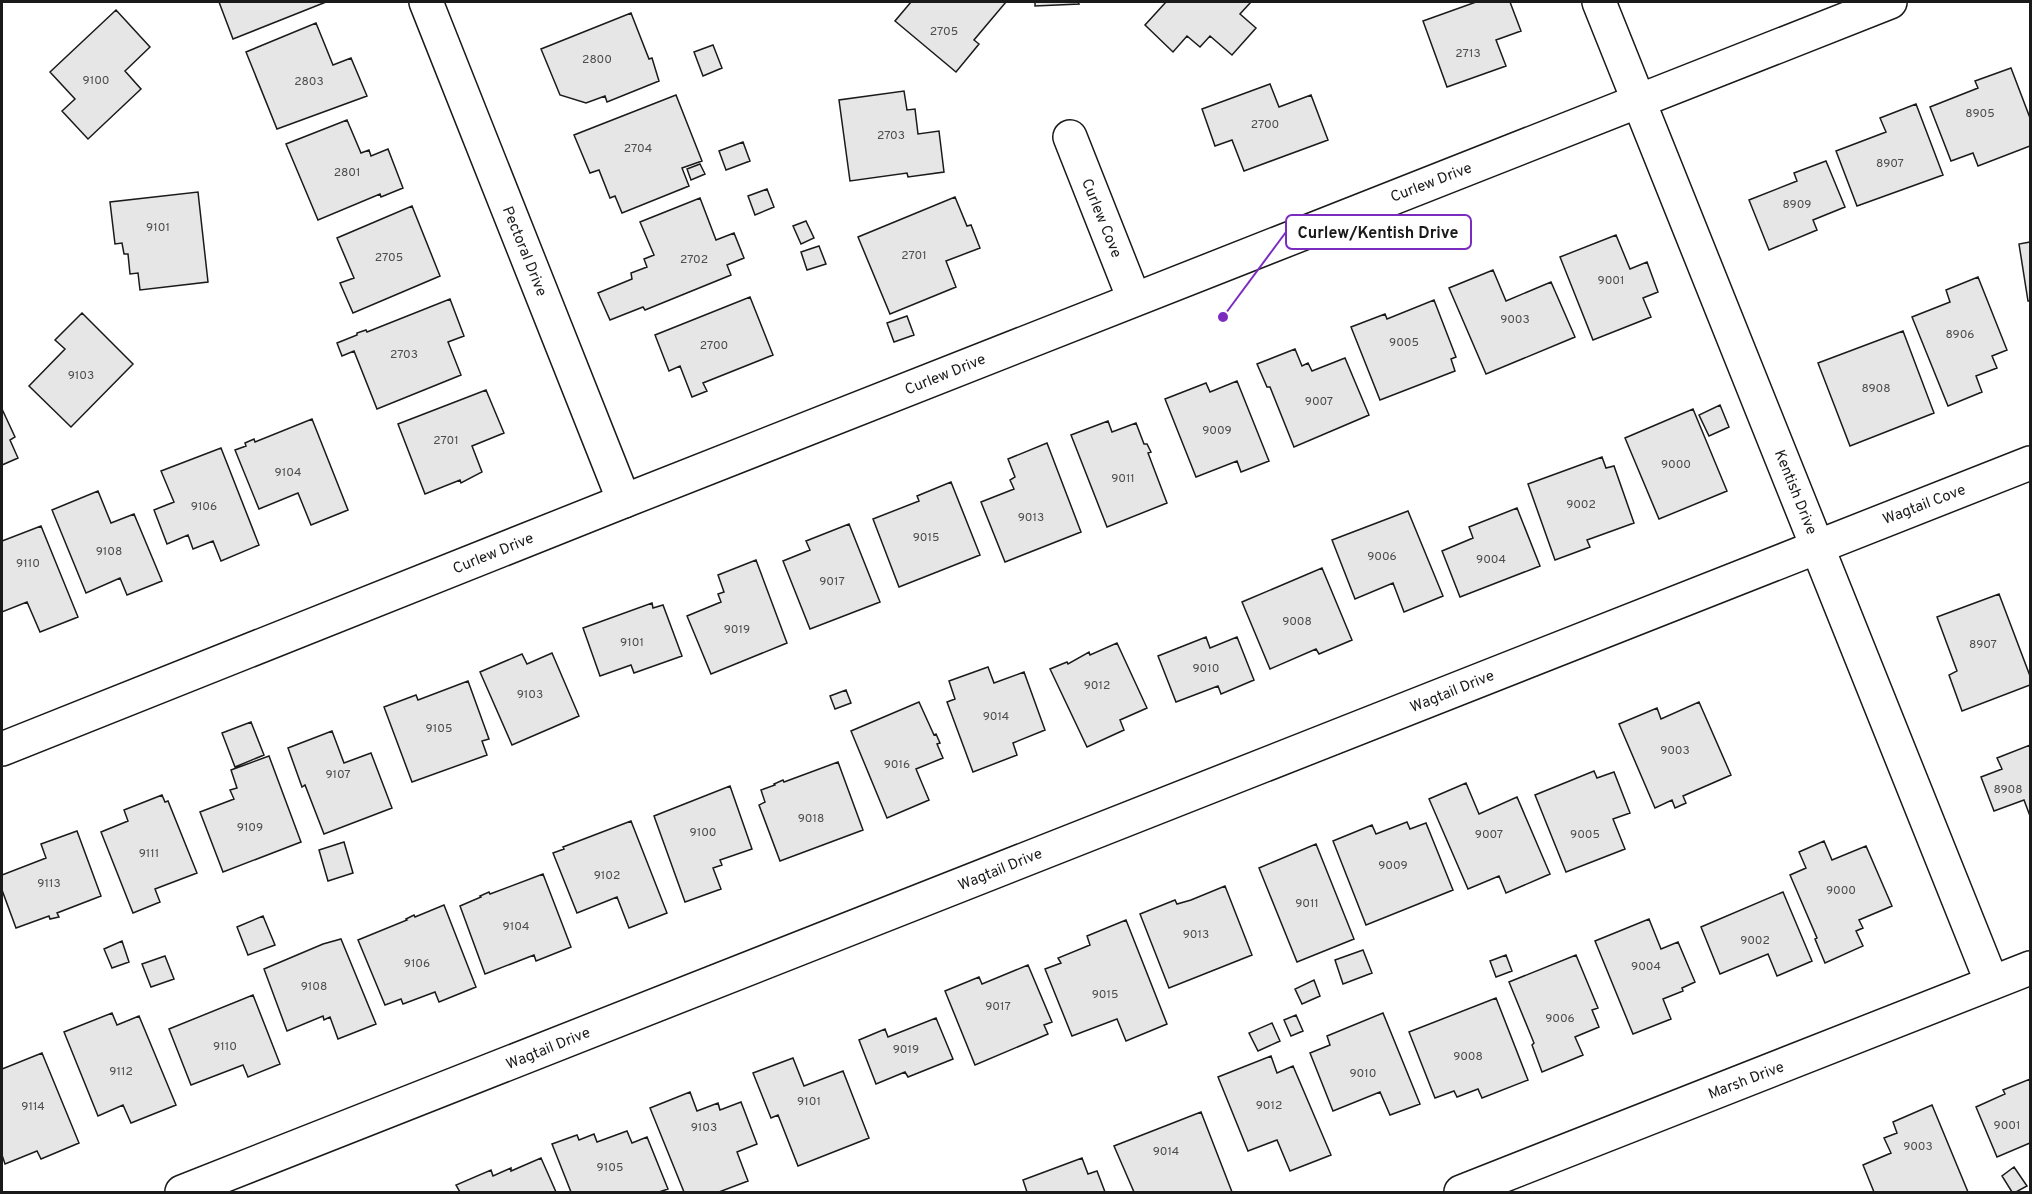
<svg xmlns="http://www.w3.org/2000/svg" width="2032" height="1194" font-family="Overpass,sans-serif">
	<rect width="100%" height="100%" fill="#fff"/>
	<!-- building -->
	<path fill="#e6e6e6" stroke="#1a1a1a" stroke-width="1.5" d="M219 2H326L233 39Z
		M911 2H1006L974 40 979 44 956 72 895 21Z
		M1035 2H1078L1079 4 1035 6Z
		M1166 2H1251L1240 14 1256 28 1232 55 1210 36 1200 47 1187 36 1173 52 1145 25Z
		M1476 2H1510L1521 31 1496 40 1506 66 1447 87 1423 21Z
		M116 10 150 47 125 71 141 89 88 139 62 111 75 99 50 72Z
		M631 13 649 59 652 58 659 81 607 102 605 96 586 103 560 95 541 49Z
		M316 23 333 65 351 58 367 96 277 129 246 52Z
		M713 45 722 68 703 76 694 52Z
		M2011 68 2030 118V146L1978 166 1973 153 1951 161 1930 107 1978 88 1975 81Z
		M1270 84 1279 107 1311 95 1328 140 1244 171 1232 140 1215 146 1202 109Z
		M904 91 907 110 915 109 918 134 939 131 944 172 908 177 907 173 850 181 839 100Z
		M676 95 702 161 682 168 689 186 622 213 615 196 610 198 599 170 590 173 574 135Z
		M1916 104 1943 175 1857 206 1836 151 1886 132 1880 118Z
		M347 120 361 153 369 150 371 156 388 149 403 188 381 197 380 194 318 220 286 144Z
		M743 142 750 161 726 170 719 151Z
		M1826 161 1845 207 1813 220 1817 230 1769 250 1749 200 1797 181 1794 173Z
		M700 164 705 174 691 180 687 169Z
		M767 189 774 207 755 215 748 196Z
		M198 192 208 282 140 290 138 273 130 274 128 254H124L122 243 115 244 110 202Z
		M955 197 967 226 971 225 980 248 946 261 956 287 890 314 858 237Z
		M700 198 716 240 734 233 744 258 727 265 731 275 645 310 643 307 610 320 598 293 632 279 631 273 647 267 644 259 654 255 640 222Z
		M412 206 440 276 353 313 340 283 354 278 337 238Z
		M806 221 814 238 801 244 793 226Z
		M1616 235 1630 269 1647 262 1658 292 1643 298 1651 317 1593 340 1560 257Z
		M2030 242V301H2028L2019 244Z
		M819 246 826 264 807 270 801 252Z
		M1493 270 1506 301 1551 282 1575 337 1486 374 1449 288Z
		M1978 277 2007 350 1992 356 1997 368 1976 376 1982 392 1948 406 1912 317 1950 302 1946 290Z
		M750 297 773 355 703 383 707 391 692 397 680 366 669 371 655 335Z
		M450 299 464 336 448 342 461 375 377 409 354 351 342 356 337 343 357 335V333L366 330 367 332Z
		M1434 300 1456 357 1451 359 1455 371 1380 400 1351 327 1385 314 1387 319Z
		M82 313 133 364 71 427 29 386 65 349 55 340Z
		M907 316 914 335 894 342 887 323Z
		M1903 331 1934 413 1850 446 1818 363Z
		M1295 349 1302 366 1308 363 1312 371 1345 358 1369 415 1294 447 1270 387H1267L1257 364Z
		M1237 381 1269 461 1241 472 1237 461 1196 477 1165 399 1206 383 1210 392Z
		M486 390 504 433 472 446 482 472 461 483 460 480 425 494 398 424Z
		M1720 405 1729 427 1709 436 1699 415Z
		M2 409 15 437 10 440 18 458 2 465Z
		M1693 409 1727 491 1659 519 1625 438Z
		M312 419 348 510 311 525 298 493 259 509 235 450 246 446 245 443 254 439 255 442Z
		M1108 421 1112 432 1136 423 1144 444H1147L1151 452 1148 453 1167 503 1107 527 1071 435Z
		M1047 443 1081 532 1005 562 981 502 1014 489 1010 480 1015 477 1008 459Z
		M221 448 259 545 221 561 213 541 193 549 188 535 167 544 154 510 174 502 161 471Z
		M1602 457 1606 468 1614 466 1634 523 1587 540 1590 547 1555 560 1528 484Z
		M951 482 980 555 899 587 873 519 919 501 917 496Z
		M98 491 111 523 134 514 162 581 127 595 120 578 86 593 52 510Z
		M1517 508 1540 566 1460 597 1442 551 1473 538 1469 527Z
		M1408 511 1443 596 1404 612 1393 583 1355 599 1332 540Z
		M849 524 880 602 810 629 783 561 810 550 806 541Z
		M41 526 78 617 40 632 27 602 2 612V541Z
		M756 560 787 643 711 674 687 616 721 602 718 594 724 592 718 575Z
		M1322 568 1352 640 1319 654 1316 649 1270 669 1242 602Z
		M1999 594 2030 676V685L1962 711 1949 675 1957 671 1937 617Z
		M652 603 653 608 663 605 682 656 634 673 631 665 600 676 583 628Z
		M1206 637 1210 648 1237 637 1254 680 1221 694 1218 686 1176 702 1158 656Z
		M1117 643 1147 708 1120 720 1124 730 1087 747 1050 669 1067 662 1068 664 1089 652 1090 655Z
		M552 653 579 716 512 745 480 672 522 654 527 664Z
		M988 667 994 683 1024 672 1045 730 1013 743 1017 755 973 772 947 702 955 699 949 681Z
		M468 681 489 739 482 741 487 755 412 782 384 707 416 695 418 700Z
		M846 690 851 703 835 709 830 696Z
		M919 702 934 735 936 734 940 743 937 744 943 758 916 769 929 800 887 818 851 731Z
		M1699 702 1731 775 1683 796 1686 803 1675 808 1672 800 1655 808 1619 724 1657 708 1661 719Z
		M251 722 264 755 235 767 222 733Z
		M332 731 344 763 371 753 392 808 324 834 305 785 302 787 288 748Z
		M2030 745V816L2024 800 1994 811 1981 777 2002 769 1997 758Z
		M269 756 301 842 223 872 200 812 234 799 230 790 237 788 231 770Z
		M838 762 863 830 780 861 759 805 765 802 761 790 775 785 774 784 783 780 784 782Z
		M1594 771 1597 778 1614 772 1630 813 1613 819 1625 849 1566 872 1535 795Z
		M1466 783 1479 814 1517 797 1550 874 1506 893 1499 876 1468 889 1429 799Z
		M730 786 752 849 720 860 722 865 713 868 721 889 685 902 654 816Z
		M162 795 165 802 168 801 197 873 155 889 160 902 133 913 101 832 128 821 124 810Z
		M631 821 667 913 629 928 617 897 577 913 553 853 564 849 563 847Z
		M1407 822 1410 829 1426 823 1453 890 1366 925 1333 841 1372 825 1376 834Z
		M77 831 101 896 57 913 59 917 50 919 49 916 16 928 2 890V875L46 858 41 844Z
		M1824 841 1832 860 1866 846 1892 906 1859 920 1863 928 1856 931 1863 946 1825 963 1815 939 1817 938 1790 875 1806 868 1799 852Z
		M344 842 353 873 328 881 319 850Z
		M1316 844 1354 939 1297 962 1259 868Z
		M543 874 571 947 536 961 534 955 485 974 460 906 481 897 480 896 489 892 490 894Z
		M1225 886 1252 955 1169 988 1140 914 1175 900 1177 904 1191 900Z
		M1783 892 1812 961 1777 976 1768 954 1720 974 1701 927Z
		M444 905 476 987 439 1002 435 992 403 1004 401 999 385 1005 358 940 407 920 406 919 414 915 415 917Z
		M263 916 275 945 248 955 237 927Z
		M1649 919 1661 949 1678 942 1695 982 1682 988 1683 991 1663 999 1671 1019 1633 1034 1595 941Z
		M1126 920 1167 1024 1126 1041 1117 1019 1072 1036 1045 969 1061 963 1058 958 1090 945 1087 936Z
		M341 939 376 1024 338 1039 330 1017 324 1020 323 1016 287 1031 264 969 323 944Z
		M122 941 129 962 112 968 104 949Z
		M1363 950 1372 973 1343 984 1335 960Z
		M1506 955 1512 971 1496 977 1490 961Z
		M1576 955 1598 1008 1592 1010 1599 1027 1575 1037 1583 1055 1542 1072 1532 1045 1534 1043 1509 982Z
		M165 956 174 979 151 987 142 964Z
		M1028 965 1052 1022 1044 1025 1048 1034 975 1065 945 991 979 977 982 984Z
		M1314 980 1320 996 1302 1004 1295 989Z
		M253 995 280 1064 248 1077 243 1065 191 1085 169 1029Z
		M1496 998 1528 1080 1482 1098 1478 1089 1457 1097 1454 1091 1435 1098 1409 1032Z
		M112 1013 117 1025 139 1016 176 1105 131 1123 123 1105 98 1116 64 1032Z
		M1383 1013 1420 1104 1390 1115 1380 1092 1333 1111 1310 1053 1330 1045 1327 1036Z
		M1296 1015 1303 1031 1291 1036 1284 1020Z
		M936 1018 953 1059 908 1077 905 1072 876 1084 859 1040 885 1029 888 1037Z
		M1272 1023 1280 1041 1258 1051 1249 1033Z
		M42 1053 79 1143 41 1159 37 1151 5 1164 2 1155V1069Z
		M1271 1056 1277 1073 1293 1066 1331 1155 1290 1171 1277 1140 1248 1151 1218 1077Z
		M793 1058 804 1086 843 1071 869 1138 798 1166 778 1115 771 1118 753 1073Z
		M2030 1079V1143L1997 1157 1976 1107 2005 1094 2003 1090Z
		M690 1092 697 1111 718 1103 720 1110 741 1102 757 1144 737 1152 748 1181 719 1192H684L650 1108Z
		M1932 1105 1968 1192H1874L1863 1165 1891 1153 1884 1138 1897 1133 1893 1122Z
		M1201 1112 1232 1192H1134L1114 1146Z
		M627 1131 632 1143 647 1137 668 1189 659 1192H571L552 1144 577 1135 579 1140 594 1134 597 1142Z
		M541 1158 556 1192H460L456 1185 491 1170 493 1176 511 1168V1171Z
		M1082 1158 1088 1174 1097 1171 1105 1192H1027L1023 1180Z
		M2014 1167 2027 1186 2016 1192H2012L2002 1176Z"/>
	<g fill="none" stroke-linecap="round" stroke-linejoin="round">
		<defs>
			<path id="minor" d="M426 2 624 501
				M1599 2 1992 983
				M1070 137 1134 299
				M182 1192 2030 463
				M1461 1192 2030 968"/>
			<path id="tertiary" d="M2 749 624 501 1890 2"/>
		</defs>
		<!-- minor casing -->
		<use href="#minor" stroke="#1a1a1a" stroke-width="36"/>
		<!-- tertiary casing -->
		<use href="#tertiary" stroke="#1a1a1a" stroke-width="36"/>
		<!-- minor -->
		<use href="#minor" stroke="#fff" stroke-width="33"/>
		<!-- tertiary -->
		<use href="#tertiary" stroke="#fff" stroke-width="33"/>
	</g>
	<g text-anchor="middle" stroke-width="4.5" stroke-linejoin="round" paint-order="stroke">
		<!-- number labels -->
		<g font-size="12" fill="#4d4d4d">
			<text x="944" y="35">2705</text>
			<text x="1468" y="57">2713</text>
			<text x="597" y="63">2800</text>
			<text x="96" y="84">9100</text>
			<text x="309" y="85">2803</text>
			<text x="1980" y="117">8905</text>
			<text x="1265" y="128">2700</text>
			<text x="891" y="139">2703</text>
			<text x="638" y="152">2704</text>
			<text x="1890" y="167">8907</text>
			<text x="347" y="176">2801</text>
			<text x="1797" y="208">8909</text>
			<text x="158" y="231">9101</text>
			<text x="914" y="259">2701</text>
			<text x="389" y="261">2705</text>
			<text x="694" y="263">2702</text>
			<text x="1611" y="284">9001</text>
			<text x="1515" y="323">9003</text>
			<text x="1960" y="338">8906</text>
			<text x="1404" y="346">9005</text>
			<text x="714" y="349">2700</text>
			<text x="404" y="358">2703</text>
			<text x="81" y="379">9103</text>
			<text x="1876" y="392">8908</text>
			<text x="1319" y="405">9007</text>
			<text x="1217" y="434">9009</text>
			<text x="446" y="444">2701</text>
			<text x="1676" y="468">9000</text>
			<text x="288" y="476">9104</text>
			<text x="1123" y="482">9011</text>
			<text x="1581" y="508">9002</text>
			<text x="204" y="510">9106</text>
			<text x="1031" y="521">9013</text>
			<text x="926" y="541">9015</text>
			<text x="109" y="555">9108</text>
			<text x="1382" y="560">9006</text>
			<text x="1491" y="563">9004</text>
			<text x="28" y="567">9110</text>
			<text x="832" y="585">9017</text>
			<text x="1297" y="625">9008</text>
			<text x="737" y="633">9019</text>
			<text x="632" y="646">9101</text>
			<text x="1983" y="648">8907</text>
			<text x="1206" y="672">9010</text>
			<text x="1097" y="689">9012</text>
			<text x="530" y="698">9103</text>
			<text x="996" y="720">9014</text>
			<text x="439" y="732">9105</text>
			<text x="1675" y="754">9003</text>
			<text x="897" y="768">9016</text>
			<text x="338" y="778">9107</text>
			<text x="2008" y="793">8908</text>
			<text x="811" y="822">9018</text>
			<text x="250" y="831">9109</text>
			<text x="703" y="836">9100</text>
			<text x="1489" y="838">9007</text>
			<text x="1585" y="838">9005</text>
			<text x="149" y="857">9111</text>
			<text x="1393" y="869">9009</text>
			<text x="607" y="879">9102</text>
			<text x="49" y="887">9113</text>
			<text x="1841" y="894">9000</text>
			<text x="1307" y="907">9011</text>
			<text x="516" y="930">9104</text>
			<text x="1196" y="938">9013</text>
			<text x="1755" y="944">9002</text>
			<text x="417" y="967">9106</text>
			<text x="1646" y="970">9004</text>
			<text x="314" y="990">9108</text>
			<text x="1105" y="998">9015</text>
			<text x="998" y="1010">9017</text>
			<text x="1560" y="1022">9006</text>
			<text x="225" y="1050">9110</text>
			<text x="906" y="1053">9019</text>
			<text x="1468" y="1060">9008</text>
			<text x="121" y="1075">9112</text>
			<text x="1363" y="1077">9010</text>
			<text x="809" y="1105">9101</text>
			<text x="1269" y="1109">9012</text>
			<text x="33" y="1110">9114</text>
			<text x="2007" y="1129">9001</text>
			<text x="704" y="1131">9103</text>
			<text x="1918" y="1150">9003</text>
			<text x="1166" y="1155">9014</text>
			<text x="610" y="1171">9105</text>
		</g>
		<!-- street labels -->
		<g font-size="15" fill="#1a1a1a" stroke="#fff">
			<text transform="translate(1431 182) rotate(-21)" y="5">Curlew Drive</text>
			<text transform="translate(1102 218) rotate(68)" y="5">Curlew Cove</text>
			<text transform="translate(525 251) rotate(68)" y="5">Pectoral Drive</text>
			<text transform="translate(945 374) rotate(-22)" y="5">Curlew Drive</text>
			<text transform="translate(1796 492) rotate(68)" y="5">Kentish Drive</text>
			<text transform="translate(1924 504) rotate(-21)" y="5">Wagtail Cove</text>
			<text transform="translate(493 553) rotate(-22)" y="5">Curlew Drive</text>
			<text transform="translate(1452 691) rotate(-22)" y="5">Wagtail Drive</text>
			<text transform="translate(1000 869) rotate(-22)" y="5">Wagtail Drive</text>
			<text transform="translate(548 1048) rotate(-22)" y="5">Wagtail Drive</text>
			<text transform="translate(1746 1080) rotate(-21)" y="5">Marsh Drive</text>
		</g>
	</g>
	<!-- callouts -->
	<path fill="none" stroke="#7b2cbf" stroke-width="2" d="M1223 317L1286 232"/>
	<circle fill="#7b2cbf" stroke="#fff" stroke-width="2" cx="1223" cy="317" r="6"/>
	<rect fill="#fff" stroke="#7b2cbf" stroke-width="2" x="1286" y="215" width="185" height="34" rx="6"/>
	<g font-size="16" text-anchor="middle" font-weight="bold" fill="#1a1a1a">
		<text x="1378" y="238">Curlew/Kentish Drive</text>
	</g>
	<!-- border -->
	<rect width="2032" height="1194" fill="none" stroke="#1a1a1a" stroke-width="6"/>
</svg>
